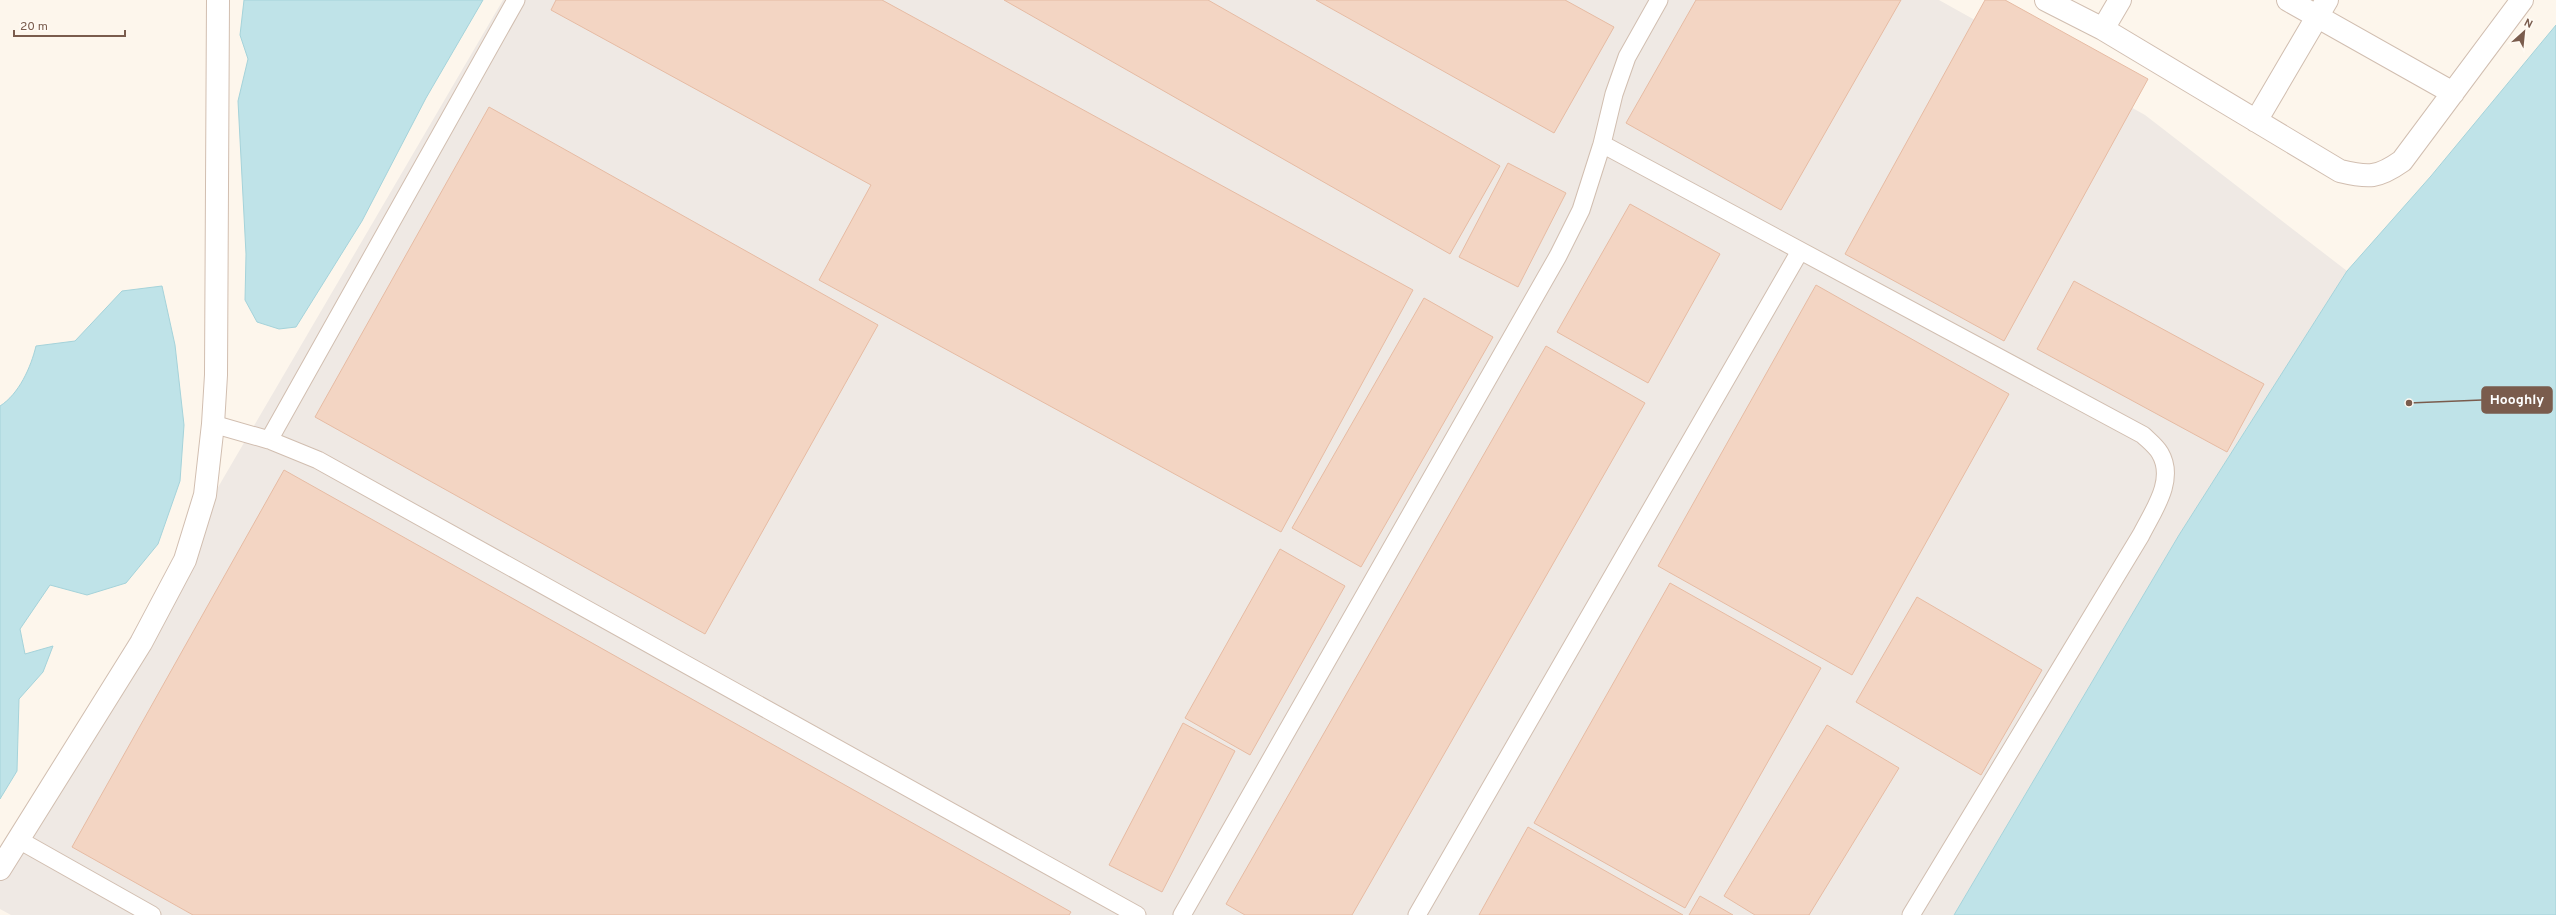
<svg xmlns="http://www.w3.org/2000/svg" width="2556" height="915" font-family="Overpass,sans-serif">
	<rect width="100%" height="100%" fill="#fdf6ec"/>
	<!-- industrial -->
	<path fill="#efe9e4" d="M503 0H1939L2145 115 2347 271 2179 535 1954 915H11L0 909V860Z"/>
	<!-- water -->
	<path fill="#bfe3e8" stroke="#a5d3da" d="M244 0H483L426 98 362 221 296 327 279 329 257 322 245 300 246 254 238 101 248 59 240 35Z
		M2556 25V915H1954L2179 535 2347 271 2431 176Z
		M162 286 175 345 184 425 180 481 158 544 126 583 87 595 50 585 20 629 25 654 53 646 43 672 19 699 17 771 0 799V406C19 394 31 367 36 346L75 341 122 291Z"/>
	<!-- building -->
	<path fill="#f3d5c3" stroke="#e6bba3" d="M556 0H882L1413 290 1281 532 819 280 871 185 551 10Z
		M1004 0H1208L1500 166 1450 254Z
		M1316 0H1565L1614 27 1554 133Z
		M1696 0H1901L1781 210 1626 123Z
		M1985 0H2005L2148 79 2004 341 1845 254Z
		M489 107 878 325 705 634 315 417Z
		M1508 163 1566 193 1518 287 1459 257Z
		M1630 204 1720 254 1648 383 1557 332Z
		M2074 281 2264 384 2227 452 2037 349Z
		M1816 285 2009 394 1852 675 1658 566Z
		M1424 298 1493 337 1361 567 1292 528Z
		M1546 346 1645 403 1352 915H1245L1226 904Z
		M284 470 1071 912 1069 915H193L72 847Z
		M1280 549 1345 586 1250 755 1185 718Z
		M1670 583 1821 668 1685 908 1534 823Z
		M1917 597 2042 670 1981 775 1856 702Z
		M1183 723 1235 751 1162 892 1109 865Z
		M1827 725 1899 768 1809 915H1755L1724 896Z
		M1528 827 1683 915H1479Z
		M1700 896 1733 915H1689Z"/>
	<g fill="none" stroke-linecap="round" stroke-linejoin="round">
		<defs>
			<path id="service" d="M1602 144 2143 435C2148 440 2156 446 2160 453 2176 480 2153 511 2141 535L1911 915
				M213 424 269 440 318 460 1137 915
				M269 440 516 0
				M19 840 152 915
				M1182 915 1558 256 1581 210 1602 144 1614 94 1627 57 1659 0
				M1417 915 1800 251"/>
			<path id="minor" d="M2046 0 2103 29 2340 171C2369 178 2378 178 2402 161L2522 0
				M2288 0 2453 93
				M2103 29 2120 0
				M2256 121 2327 0
				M0 869 141 643 185 560 205 495 213 424 216 375 218 0"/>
		</defs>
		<!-- service casing -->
		<use href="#service" stroke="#d1beb0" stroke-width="19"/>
		<!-- minor casing -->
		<use href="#minor" stroke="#d1beb0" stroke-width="24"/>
		<!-- service -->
		<use href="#service" stroke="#fff" stroke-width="17"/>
		<!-- minor -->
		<use href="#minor" stroke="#fff" stroke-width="22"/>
	</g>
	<!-- callouts -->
	<path fill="none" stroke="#7a5c4d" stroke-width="1.5" d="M2409 403L2482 400"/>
	<circle fill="#7a5c4d" stroke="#fffaf3" stroke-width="1.5" cx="2409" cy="403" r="4"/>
	<rect fill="#7a5c4d" stroke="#7a5c4d" stroke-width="1.5" x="2482" y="387" width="70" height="26" rx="4"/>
	<g font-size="14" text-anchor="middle" font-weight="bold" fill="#fff">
		<text x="2517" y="404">Hooghly</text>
	</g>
	<!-- north arrow -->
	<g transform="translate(2524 32) rotate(27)" stroke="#fffaf3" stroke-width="3" paint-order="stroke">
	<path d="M0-3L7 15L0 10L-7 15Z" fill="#7a5c4d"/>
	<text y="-6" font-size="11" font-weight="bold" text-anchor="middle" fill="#7a5c4d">N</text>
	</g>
	<!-- scale -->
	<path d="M14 30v6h111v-6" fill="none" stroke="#7a5c4d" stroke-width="2"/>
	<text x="20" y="30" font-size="12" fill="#7a5c4d" stroke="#fffaf3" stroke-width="3" paint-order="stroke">20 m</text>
</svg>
